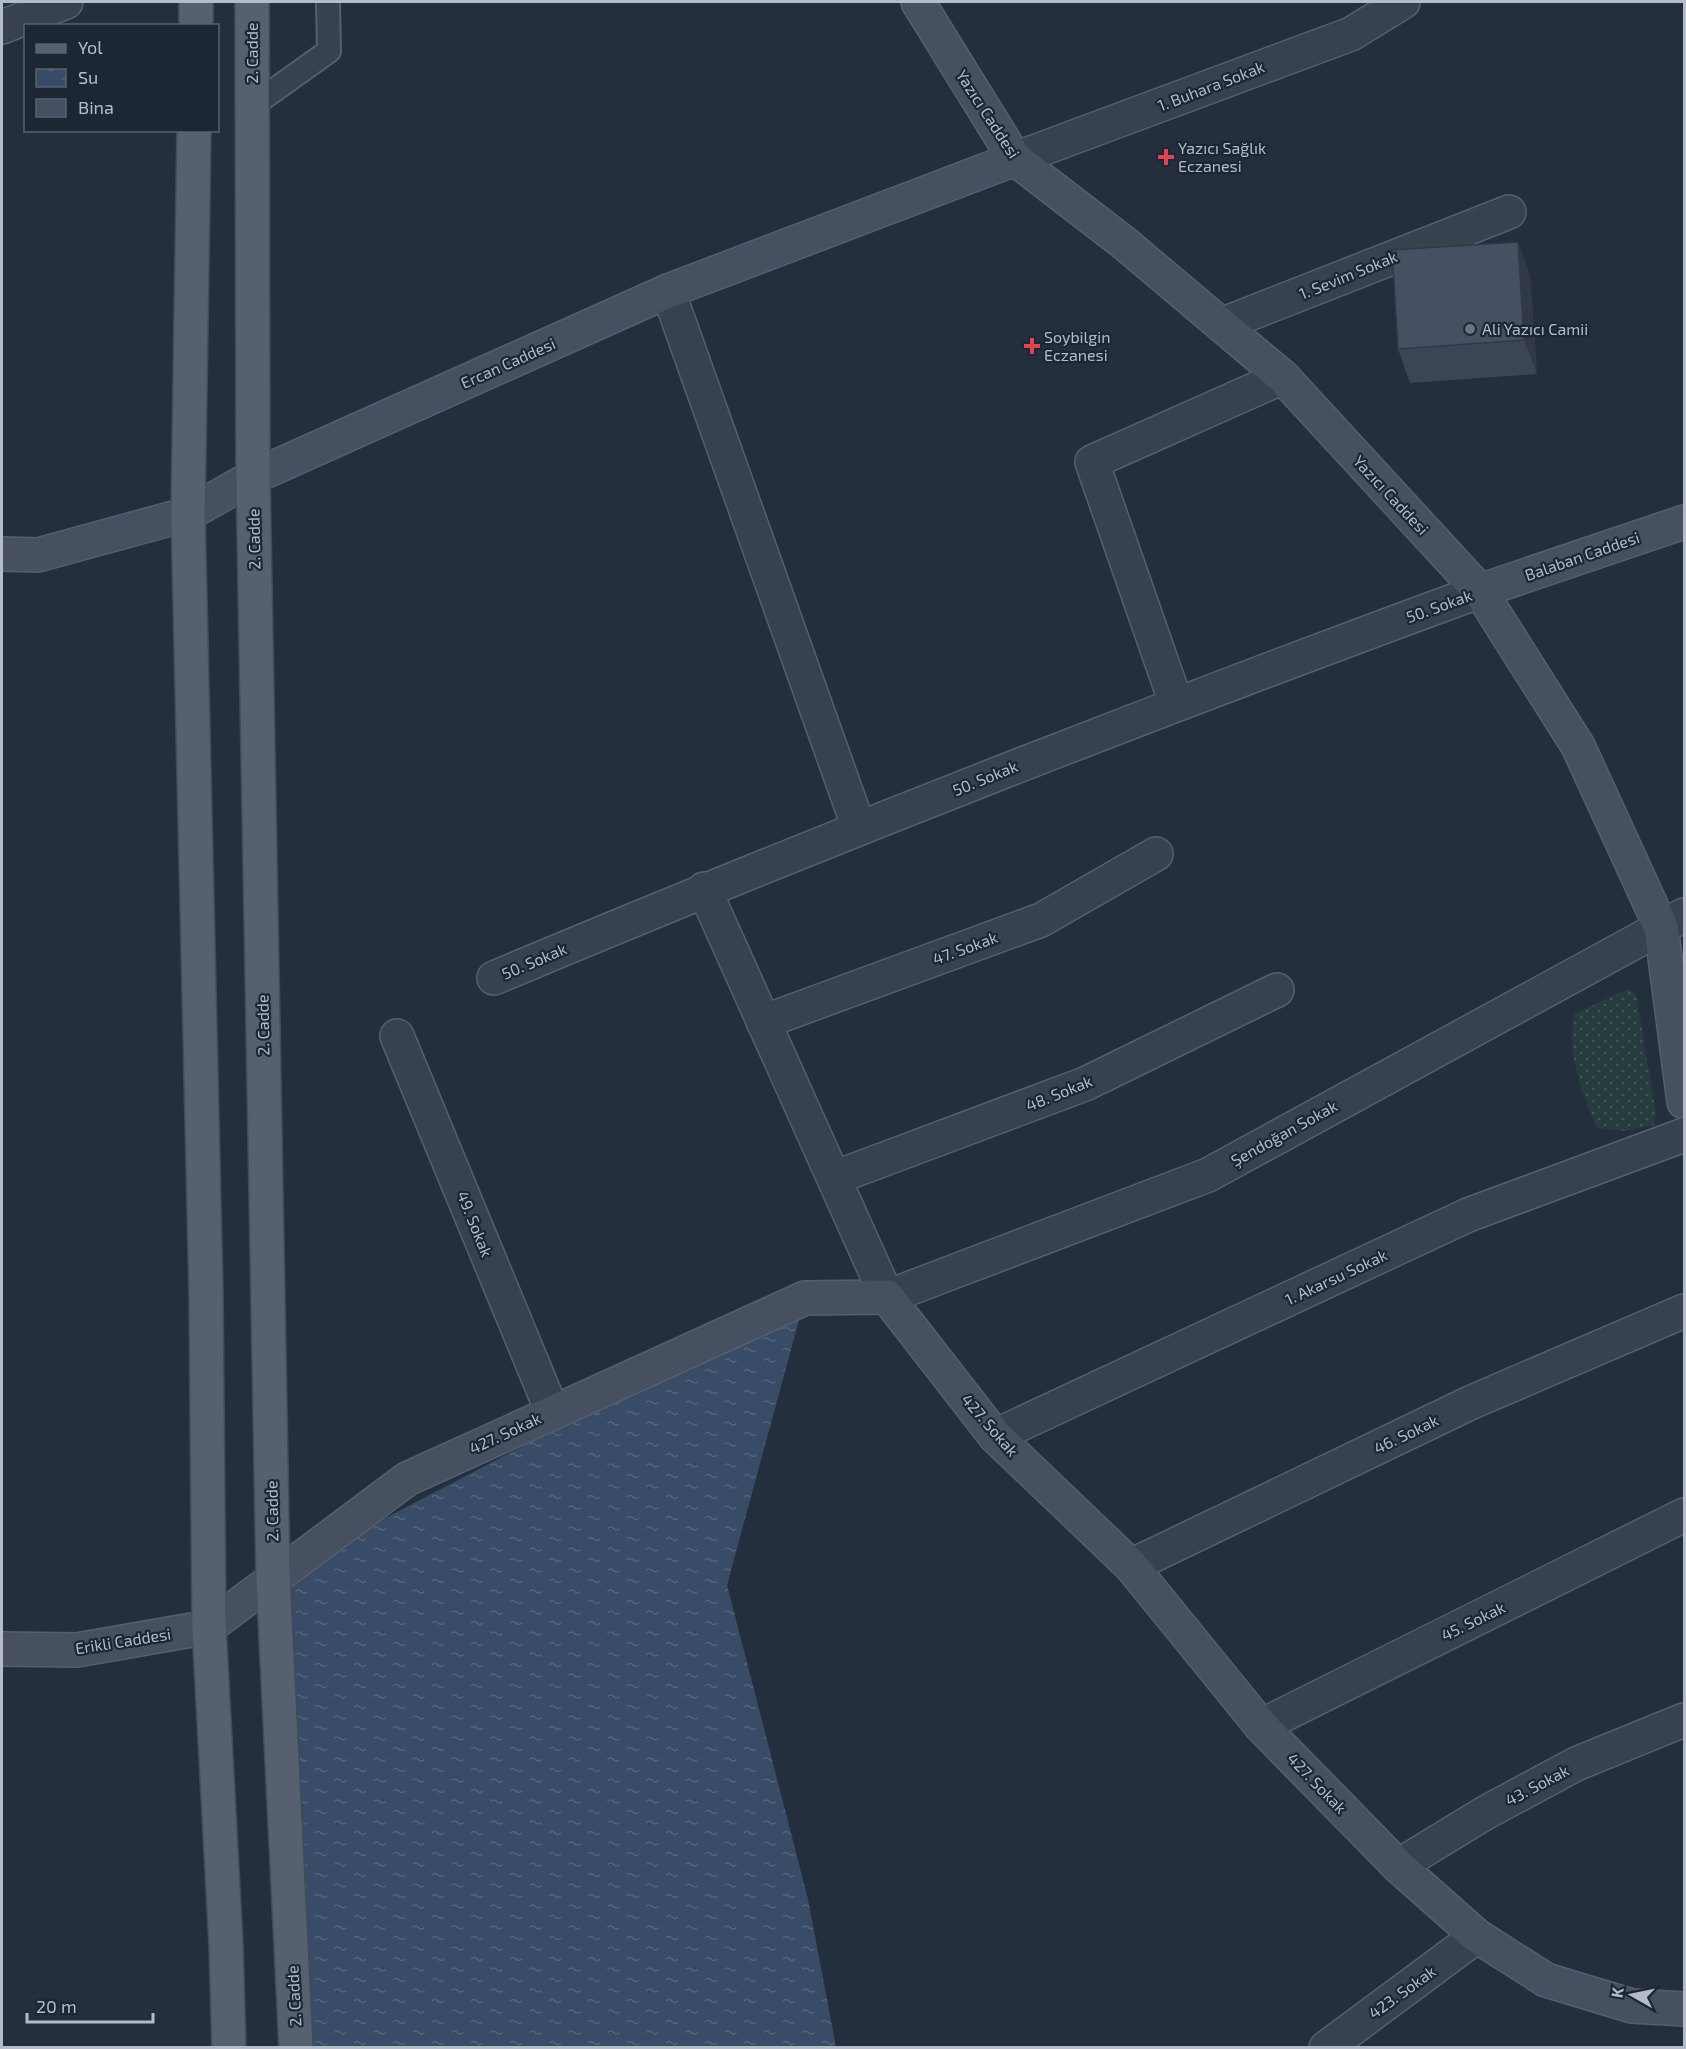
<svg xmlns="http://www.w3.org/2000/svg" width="1686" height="2049" font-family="'Exo 2',sans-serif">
	<defs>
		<pattern id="grass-dots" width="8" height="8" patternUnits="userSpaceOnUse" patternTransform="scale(1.5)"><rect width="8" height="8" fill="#263c3f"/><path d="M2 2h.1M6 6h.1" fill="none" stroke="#435659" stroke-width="1.8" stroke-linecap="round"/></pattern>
		<pattern id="water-ripples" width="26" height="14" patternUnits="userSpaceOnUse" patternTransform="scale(1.5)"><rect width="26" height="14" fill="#394c67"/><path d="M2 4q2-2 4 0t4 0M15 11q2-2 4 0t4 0" fill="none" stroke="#53647b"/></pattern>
	</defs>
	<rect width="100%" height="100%" fill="#242f3e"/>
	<!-- grass -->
	<path fill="url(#grass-dots)" d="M1628 989 1636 994 1656 1114 1654 1125 1626 1131 1597 1128C1581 1091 1567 1055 1574 1014Z"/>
	<!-- water -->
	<path fill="url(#water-ripples)" d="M805 1298 727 1585 808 1899 836 2047H285L273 1577Z"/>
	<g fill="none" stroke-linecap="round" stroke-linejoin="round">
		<defs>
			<path id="lane" d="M252 106 329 51 328 2"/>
			<path id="street" d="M2 27 66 2
				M1015 159 1351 34 1403 2
				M668 291 859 828
				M1221 325 1509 212
				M1176 703 1092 462 1283 377
				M704 889 887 1297 1208 1175 1684 915
				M494 978C820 841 1148 713 1480 591
				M763 1022 1041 920 1156 854
				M397 1036 552 1411
				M834 1178 1085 1084 1277 990
				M995 1436 1468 1215 1684 1135
				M1131 1566 1472 1402 1684 1311
				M1261 1726 1684 1515
				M1398 1866 1485 1813 1576 1764 1684 1720
				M1326 2048 1477 1936"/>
			<path id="secondary" d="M918 2 1015 159 1123 242 1283 377 1480 591 1578 746 1661 927 1684 1102
				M2 554 38 555 188 514 253 477 668 291 1015 159
				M1480 591 1684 522
				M2 1649 77 1650 209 1627 407 1479 805 1298 887 1297 995 1436 1131 1566 1261 1726 1398 1866 1477 1936 1546 1980 1632 2006 1684 2009"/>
			<path id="primary" d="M252 2 253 477 273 1577 296 2048
				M196 26V2
				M194 130 188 514 206 1293 209 1627 226 1945 229 2048"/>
		</defs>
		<!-- lane casing -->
		<use href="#lane" stroke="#565f6c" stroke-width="26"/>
		<!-- street casing -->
		<use href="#street" stroke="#565f6c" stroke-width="36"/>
		<!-- secondary casing -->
		<use href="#secondary" stroke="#565f6c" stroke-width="36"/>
		<!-- primary casing -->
		<use href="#primary" stroke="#414a57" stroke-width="36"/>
		<!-- lane -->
		<use href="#lane" stroke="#38414e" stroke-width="22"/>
		<!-- street -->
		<use href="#street" stroke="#38414e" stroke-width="33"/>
		<!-- secondary -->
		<use href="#secondary" stroke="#465061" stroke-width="33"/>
		<!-- primary -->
		<use href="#primary" stroke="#56606e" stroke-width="33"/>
	</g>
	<!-- wall -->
	<path fill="#3b4654" d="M1518 242 1530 276 1537 374 1410 383 1398 349Z"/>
	<!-- shaded-wall -->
	<path fill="#303945" d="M1518 242 1530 276 1537 374 1524 340Z"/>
	<!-- building -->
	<path fill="#455162" stroke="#303945" stroke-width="1.5" d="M1518 242 1524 340 1398 349 1392 250Z"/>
	<!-- markers -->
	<g fill="#e0444e" stroke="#1d2633" stroke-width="2">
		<path d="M1163 148h6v6h6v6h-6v6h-6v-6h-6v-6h6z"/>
		<path d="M1029 337h6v6h6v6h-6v6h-6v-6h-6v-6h6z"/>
	</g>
	<circle fill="#6b7280" stroke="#1d2633" stroke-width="2" cx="1470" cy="329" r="6"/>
	<g text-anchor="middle" stroke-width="4.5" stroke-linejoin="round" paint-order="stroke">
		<!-- street labels -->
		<g font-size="16" fill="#b4bcc9" stroke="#1d2633">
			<text transform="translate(252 53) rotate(-90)" y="6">2. Cadde</text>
			<text transform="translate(1211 86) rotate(-21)" y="6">1. Buhara Sokak</text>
			<text transform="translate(988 114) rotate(57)" y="6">Yazıcı Caddesi</text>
			<text transform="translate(1348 275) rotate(-22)" y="6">1. Sevim Sokak</text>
			<text transform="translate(508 363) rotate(-24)" y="6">Ercan Caddesi</text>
			<text transform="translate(1391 495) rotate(47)" y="6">Yazıcı Caddesi</text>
			<text transform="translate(254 539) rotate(-91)" y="6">2. Cadde</text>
			<text transform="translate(1582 556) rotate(-19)" y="6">Balaban Caddesi</text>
			<text transform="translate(1439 606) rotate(-20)" y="6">50. Sokak</text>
			<text transform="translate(985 778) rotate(-22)" y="6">50. Sokak</text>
			<text transform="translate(965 948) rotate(-20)" y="6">47. Sokak</text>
			<text transform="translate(534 961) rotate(-23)" y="6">50. Sokak</text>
			<text transform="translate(263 1025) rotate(-91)" y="6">2. Cadde</text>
			<text transform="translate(1059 1093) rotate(-22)" y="6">48. Sokak</text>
			<text transform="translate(1284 1133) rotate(-29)" y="6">Şendoğan Sokak</text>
			<text transform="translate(475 1224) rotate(68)" y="6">49. Sokak</text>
			<text transform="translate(1336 1277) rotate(-25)" y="6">1. Akarsu Sokak</text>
			<text transform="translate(990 1425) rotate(49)" y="6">427. Sokak</text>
			<text transform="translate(505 1433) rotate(-25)" y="6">427. Sokak</text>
			<text transform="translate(1406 1434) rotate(-26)" y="6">46. Sokak</text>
			<text transform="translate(272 1511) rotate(-91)" y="6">2. Cadde</text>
			<text transform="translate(1473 1621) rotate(-26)" y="6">45. Sokak</text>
			<text transform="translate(123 1641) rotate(-9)" y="6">Erikli Caddesi</text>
			<text transform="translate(1317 1783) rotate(46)" y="6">427. Sokak</text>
			<text transform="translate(1537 1785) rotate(-28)" y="6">43. Sokak</text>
			<text transform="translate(1402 1992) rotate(-36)" y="6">423. Sokak</text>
			<text transform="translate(294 1996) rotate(-93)" y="6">2. Cadde</text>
		</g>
		<!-- poi labels -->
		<g font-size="16" fill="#b4bcc9" stroke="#1d2633" text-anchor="start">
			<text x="1178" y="154">Yazıcı Sağlık<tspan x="1178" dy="18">Eczanesi</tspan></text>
			<text x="1482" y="335">Ali Yazıcı Camii</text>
			<text x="1044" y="343">Soybilgin<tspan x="1044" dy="18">Eczanesi</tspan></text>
		</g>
	</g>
	<!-- border -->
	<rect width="1686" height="2049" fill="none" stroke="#b4bcc9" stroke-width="6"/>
	<!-- legend -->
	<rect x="24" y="24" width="195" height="108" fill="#1d2633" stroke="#59626f" stroke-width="1.5"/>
	<rect x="36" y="44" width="30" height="9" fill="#56606e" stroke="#59626f" stroke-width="1.5"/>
	<text x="78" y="54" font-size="18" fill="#b4bcc9">Yol</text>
	<rect x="36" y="69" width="30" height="18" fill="url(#water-ripples)" stroke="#59626f" stroke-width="1.5"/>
	<text x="78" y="84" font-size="18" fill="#b4bcc9">Su</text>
	<rect x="36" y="99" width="30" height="18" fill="#455162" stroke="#59626f" stroke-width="1.5"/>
	<text x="78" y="114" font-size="18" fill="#b4bcc9">Bina</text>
	<!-- north arrow -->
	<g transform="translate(1632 1995) rotate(279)" stroke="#1d2633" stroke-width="4.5" paint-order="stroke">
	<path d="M0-4.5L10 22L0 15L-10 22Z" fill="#b4bcc9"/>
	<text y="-9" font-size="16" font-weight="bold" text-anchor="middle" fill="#b4bcc9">K</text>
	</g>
	<!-- scale -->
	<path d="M27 2013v9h126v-9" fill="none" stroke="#b4bcc9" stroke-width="3"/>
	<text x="36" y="2013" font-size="18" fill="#b4bcc9" stroke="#1d2633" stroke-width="4.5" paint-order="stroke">20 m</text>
</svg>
